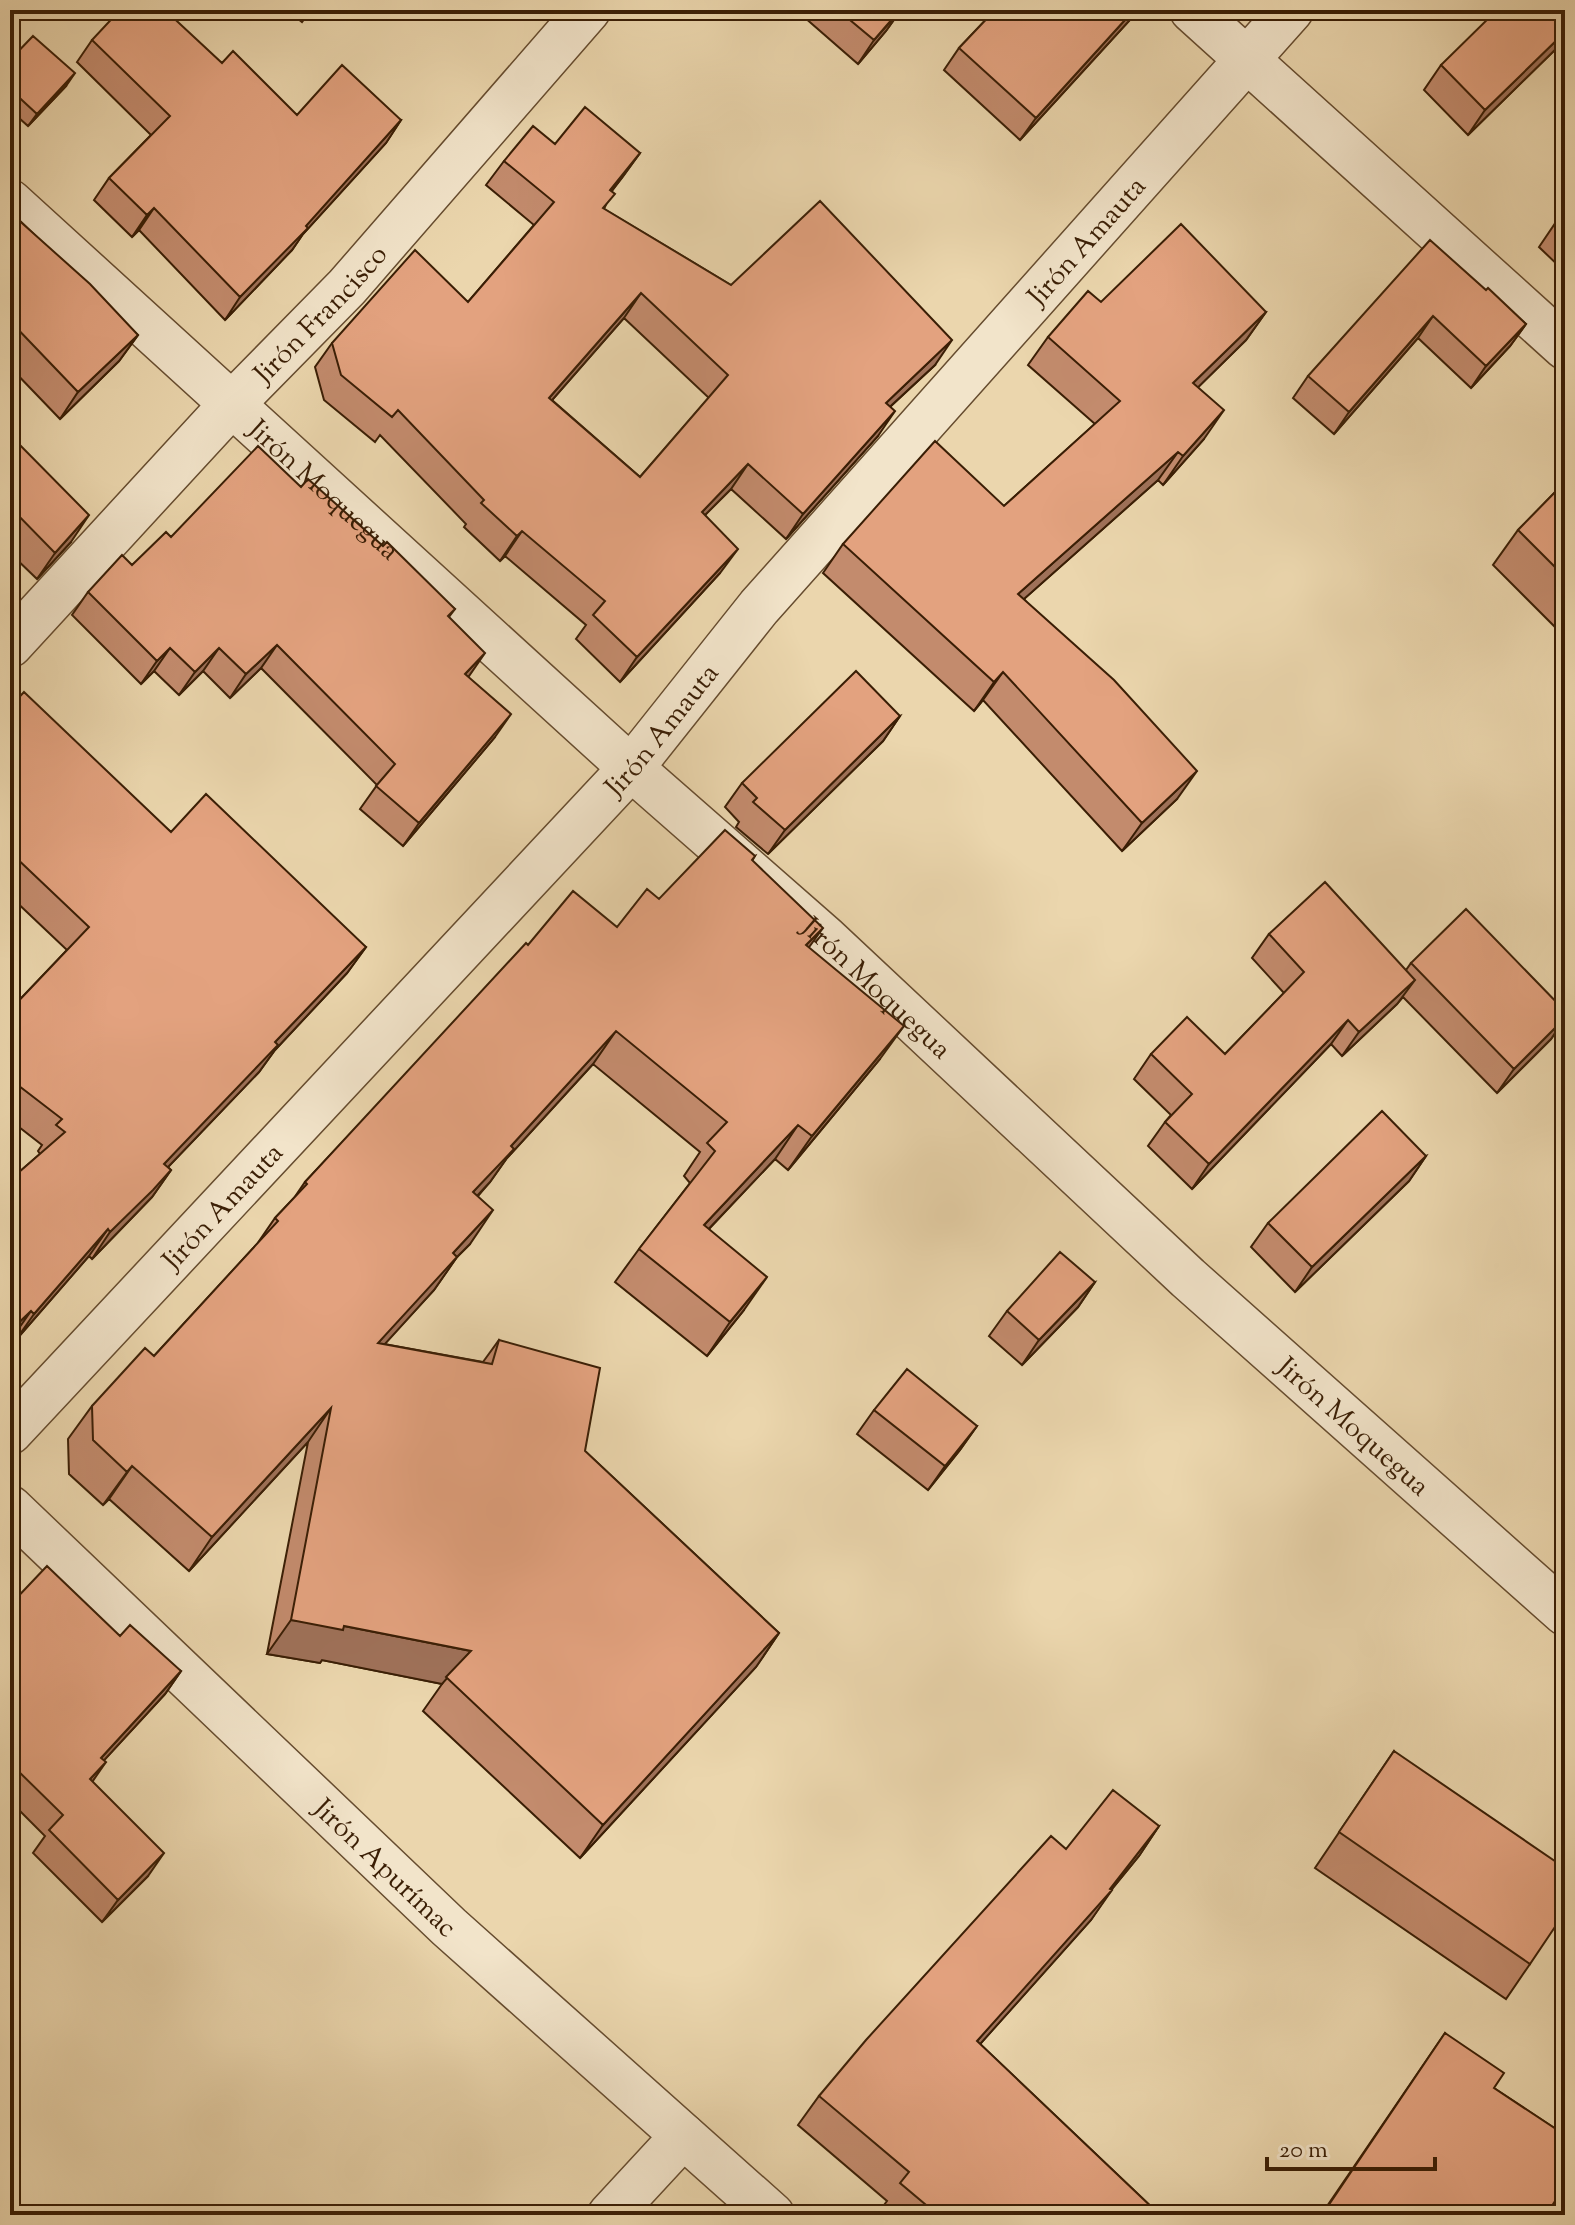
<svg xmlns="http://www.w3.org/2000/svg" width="1575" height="2225" font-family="'Sorts Mill Goudy',serif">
	<rect width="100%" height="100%" fill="#ebd6ad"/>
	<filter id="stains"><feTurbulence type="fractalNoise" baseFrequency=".0025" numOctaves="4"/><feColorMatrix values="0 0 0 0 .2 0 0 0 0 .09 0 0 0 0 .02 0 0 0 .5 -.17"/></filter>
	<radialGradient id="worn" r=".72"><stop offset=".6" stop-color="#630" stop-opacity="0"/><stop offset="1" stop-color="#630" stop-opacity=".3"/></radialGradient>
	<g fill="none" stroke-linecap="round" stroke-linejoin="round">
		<defs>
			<g id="minor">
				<path d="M1192 10 1565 347"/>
				<path id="s1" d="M10 202 631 768 825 938 1188 1278 1565 1613"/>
				<path id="s2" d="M10 645 231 405 347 287 588 10"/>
				<path id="s3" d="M10 1432 631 768 759 607 1291 10"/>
				<path id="s4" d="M10 1508 449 1927 772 2215"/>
				<path d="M610 2215 683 2136"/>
			</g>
		</defs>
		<!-- minor casing -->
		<use href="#minor" stroke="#664c2f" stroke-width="47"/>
		<!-- minor -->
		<use href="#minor" stroke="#f2e4ca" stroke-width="44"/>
	</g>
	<!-- wall -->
	<path fill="#c38b6d" stroke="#3a1e05" stroke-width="2" fill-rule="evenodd" d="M287 10H311L302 22Z
		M796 10H901L886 31 858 64Z
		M995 10H1139L1020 140 944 70 959 48Z
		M1565 10V40L1468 135 1424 90 1441 65Z
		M92 40 222 63 297 115 401 120 386 143 303 234 292 250 225 320 139 230 132 237 94 200 109 178 151 135 77 62Z
		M10 60 66 86 28 126 10 110Z
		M555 144 640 153 612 191 604 209 731 285 935 365 890 407 878 436 786 539 731 489 705 515 720 573 620 682 576 639 586 625 505 556 500 561 464 527 466 524 380 435 375 442 324 400 315 367 332 343 468 302 534 225 486 185 504 161ZM624 318 709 398 640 477 552 400Z
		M10 203 19 211 15 216 138 335 119 361 60 419 10 367Z
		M1565 213V272L1539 247 1556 222Z
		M1486 290 1526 324 1510 346 1471 388 1418 338 1334 434 1293 398 1308 376Z
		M1101 302 1266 312 1246 340 1198 387 1204 439 1163 485 1158 480 1024 599 1177 799 1122 851 983 700 974 711 823 573 843 544 1004 506 1095 424 1028 365 1048 337Z
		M10 435 71 542 37 579 10 553Z
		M1565 482V637L1493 565 1518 530Z
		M301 487 455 609 449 617 468 677 495 737 403 846 360 809 377 785 261 668 230 698 203 671 179 695 154 671 141 684 72 615 88 592 132 565 171 537Z
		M10 707 171 832 366 947 347 973 275 1050 259 1072 168 1167 171 1170 152 1197 92 1259 89 1256 15 1341 12 1338 10 1340V1180L40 1154 38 1151 42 1145 10 1120V1010L67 950 10 896Z
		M900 716 883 741 768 854 736 827 739 822 725 807 742 783Z
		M755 856 752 861 880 1059 788 1170 775 1159 709 1229 744 1310 707 1356 615 1282 639 1249 690 1183 684 1176 700 1152 593 1064 507 1158 490 1182 478 1196 470 1244 457 1257 434 1290 384 1344 483 1362 499 1340 585 1451 779 1633 756 1667 580 1858 423 1711 442 1684 322 1660 320 1663 267 1654 308 1442 189 1571 109 1499 103 1505 69 1474 68 1439 92 1406 154 1356 257 1244 275 1218 294 1198 305 1182 528 945 617 927 659 899Z
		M1269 934 1406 970 1411 963 1565 1011V1019L1551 1039 1497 1093 1403 997 1397 1004 1342 1056 1331 1044 1192 1189 1148 1146 1165 1122 1171 1115 1134 1079 1151 1054H1225L1284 993 1252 958Z
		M1426 1156 1409 1181 1295 1292 1251 1247 1268 1223Z
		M1095 1282 1078 1307 1022 1365 989 1336 1007 1311Z
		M874 1410 977 1426 960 1450 928 1490 857 1434Z
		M10 1605 120 1636 181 1671 165 1694 104 1760 92 1782 148 1876 102 1922 33 1853 45 1836 10 1801Z
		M1394 1751 1530 1964 1506 1999 1315 1868Z
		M1159 1826 1139 1856 1111 1890 1091 1920 980 2044 1160 2215H882L879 2212 887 2201 798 2125 819 2096 1066 1849Z
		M1445 2033 1494 2088 1565 2135V2215H1321Z"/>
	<!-- shaded-wall -->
	<path fill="#9f7159" stroke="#3a1e05" stroke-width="2" d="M901 10 886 31 858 64 874 40Z
		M1134 10H1139L1020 140 1036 118Z
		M1565 32V40L1468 135 1485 110Z
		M75 73 66 86 28 126 37 114Z
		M401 120 386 143 303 234 292 250 225 320 240 297Z
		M640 153 622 178 593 214 610 190Z
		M154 208 139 230 132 237 147 215Z
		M641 293 624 318 532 423 549 398Z
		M1266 312 1246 340 1173 412 1193 383Z
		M1433 316 1418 338 1334 434 1349 412Z
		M1526 324 1510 346 1471 388 1486 366Z
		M138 335 119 361 60 419 78 392Z
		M952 340 935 365 868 427 886 403Z
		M1224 410 1204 439 1163 485 1183 456Z
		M895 411 878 436 786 539 803 514Z
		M1178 452 1158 480 998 622 1018 594Z
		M748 464 731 489 684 536 702 512Z
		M89 515 71 542 37 579 55 553Z
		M522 531 505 556 500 561 517 536Z
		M738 549 720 573 620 682 637 657Z
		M277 645 261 668 230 698 246 674Z
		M170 648 154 671 141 684 157 661Z
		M219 648 203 671 179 695 195 672Z
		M485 653 469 676 448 697 465 674Z
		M1003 672 983 700 974 711 994 682Z
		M511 714 495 737 403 846 419 823Z
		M900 716 883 741 768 854 785 830Z
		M1197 771 1177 799 1122 851 1142 823Z
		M823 928 799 961 806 945Z
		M366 947 347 973 275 1050 259 1072 146 1190 164 1164 275 1042Z
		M1415 980 1397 1004 1342 1056 1359 1032Z
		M1565 1018 1551 1039 1497 1093 1514 1069Z
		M1348 1020 1331 1044 1192 1189 1209 1164Z
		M904 1026 880 1059 788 1170 812 1136Z
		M616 1031 593 1064 507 1158 490 1182 450 1225 473 1192 511 1146Z
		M798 1125 775 1159 680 1259 704 1225Z
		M1426 1156 1409 1181 1295 1292 1312 1267Z
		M171 1170 152 1197 92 1259 110 1232Z
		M493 1210 470 1244 457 1257 434 1290 355 1377 378 1343 453 1253Z
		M108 1229 89 1256 15 1341 34 1314Z
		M767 1277 744 1310 707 1356 730 1322Z
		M1095 1282 1078 1307 1022 1365 1039 1340Z
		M31 1311 12 1338 10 1340V1331Z
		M331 1408 308 1442 189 1571 212 1537Z
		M977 1426 960 1450 928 1490 945 1466Z
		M132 1466 109 1499 103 1505 127 1472Z
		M291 1620 344 1626 471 1651 442 1684 322 1660 320 1663 267 1654Z
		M779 1633 756 1667 580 1858 603 1825Z
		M181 1671 165 1694 85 1781 101 1758Z
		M106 1762 90 1785V1779Z
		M1159 1826 1139 1856 1107 1895 1112 1890 1091 1920 956 2071 977 2041 1110 1889Z
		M164 1853 148 1876 102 1922 118 1900Z"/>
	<!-- building -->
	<path fill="#e3a27f" stroke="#3a1e05" stroke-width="2" fill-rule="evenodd" d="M120 10H165L222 63 233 51 297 115 342 65 401 120 306 226 308 228 240 297 154 208 147 215 109 178 170 116 92 40Z
		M838 10H900L874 40Z
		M995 10H1134L1036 118 959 48Z
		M1497 10H1565V32L1485 110 1441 65Z
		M33 36 75 73 37 114 10 89V60Z
		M585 107 640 153 610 190 615 194 603 208 731 285 820 201 952 340 886 403 895 411 803 514 748 464 702 512 738 549 637 657 593 615 605 601 522 531 517 536 481 503 484 500 398 410 392 417 341 375 332 343 415 250 468 302 554 202 504 161 533 126 555 144ZM641 293 728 375 640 477 549 398Z
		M10 203 19 211 14 216 90 284 138 335 78 392 10 321Z
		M1565 213V231L1556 222Z
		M1181 224 1266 312 1193 383 1224 410 1183 456 1178 452 1018 594 1114 680 1197 771 1142 823 1003 672 994 682 843 544 935 441 1004 506 1120 401 1048 337 1088 291 1101 302Z
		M1430 240 1486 290 1488 288 1526 324 1486 366 1433 316 1349 412 1308 376Z
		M10 435 89 515 55 553 10 507Z
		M258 446 301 487 308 479 383 546 387 542 455 609 448 616 485 653 465 674 511 714 419 823 376 786 395 764 277 645 246 674 219 648 195 672 170 648 157 661 88 592 122 555 132 565 166 532 171 537Z
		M1565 482V577L1518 530Z
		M856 671 900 716 785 830 753 802 757 798 742 783Z
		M24 692 171 832 206 794 366 947 275 1042 278 1045 164 1164 171 1170 153 1190 110 1232 108 1229 34 1314 31 1311 10 1331V1180L65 1132 56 1125 62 1119 10 1079V1010L89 927 10 852V707Z
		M725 830 755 856 752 860 823 928 806 945 904 1026 812 1136 798 1125 704 1225 767 1277 730 1322 639 1249 715 1151 707 1143 727 1122 616 1031 511 1146 514 1149 473 1192 493 1210 453 1253 457 1257 378 1343 492 1364 499 1340 600 1368 585 1451 779 1633 603 1825 446 1677 471 1651 344 1626 343 1630 291 1620 331 1408 212 1537 132 1466 127 1472 93 1440 92 1406 145 1348 154 1356 278 1221 275 1218 307 1184 305 1182 526 943 528 945 573 891 617 927 647 889 659 899Z
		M1325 882 1415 980 1359 1032 1348 1020 1209 1164 1165 1122 1192 1094 1151 1054 1187 1017 1225 1054 1304 972 1269 934Z
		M1466 909 1565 1011V1018L1514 1069 1411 963Z
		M1382 1111 1426 1156 1312 1267 1268 1223Z
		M1060 1252 1095 1282 1039 1340 1007 1311Z
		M907 1369 977 1426 945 1466 874 1410Z
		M47 1566 120 1636 130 1625 181 1671 101 1758 106 1762 90 1779 164 1853 118 1900 49 1830 63 1815 10 1763V1605Z
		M1394 1751 1565 1868V1912L1530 1964 1339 1832Z
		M1113 1790 1159 1826 1110 1889 1112 1890 977 2041 1160 2215H938L900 2183 909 2172 819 2096 866 2040 1051 1836 1066 1849Z
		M1445 2033 1504 2073 1494 2088 1565 2135V2207L1555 2201 1546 2215H1322Z"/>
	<g text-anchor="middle" stroke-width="6" stroke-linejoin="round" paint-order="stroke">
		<!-- street labels -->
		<g font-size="28" fill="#3a1e05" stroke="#f2e4ca">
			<text dy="10" stroke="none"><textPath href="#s3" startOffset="1606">Jirón Amauta</textPath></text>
			<text dy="10" stroke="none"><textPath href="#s2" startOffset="454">Jirón Francisco</textPath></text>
			<text dy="10" stroke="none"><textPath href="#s1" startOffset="426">Jirón Moquegua</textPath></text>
			<text dy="10" stroke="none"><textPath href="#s3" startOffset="958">Jirón Amauta</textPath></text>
			<text dy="10" stroke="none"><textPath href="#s1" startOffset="1170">Jirón Moquegua</textPath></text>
			<text dy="10" stroke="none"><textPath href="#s3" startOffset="310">Jirón Amauta</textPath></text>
			<text dy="10" stroke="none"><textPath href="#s1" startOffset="1818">Jirón Moquegua</textPath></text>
			<text dy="10" stroke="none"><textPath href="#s4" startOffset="520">Jirón Apurímac</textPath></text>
		</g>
	</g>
	<!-- margin -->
	<rect width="1575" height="2225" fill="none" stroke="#ebd6ad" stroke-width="40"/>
	<rect x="12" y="12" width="1551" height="2201" fill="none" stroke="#3a1e05" stroke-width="4"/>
	<rect x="20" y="20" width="1535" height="2185" fill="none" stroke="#3a1e05" stroke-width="2"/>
	<!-- scale -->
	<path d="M1267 2157v12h168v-12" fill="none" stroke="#3a1e05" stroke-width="4"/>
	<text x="1279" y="2157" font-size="24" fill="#3a1e05" stroke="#f2e4ca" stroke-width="6" paint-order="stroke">20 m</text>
	<rect width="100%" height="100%" filter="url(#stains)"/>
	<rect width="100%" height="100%" fill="url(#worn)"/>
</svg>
